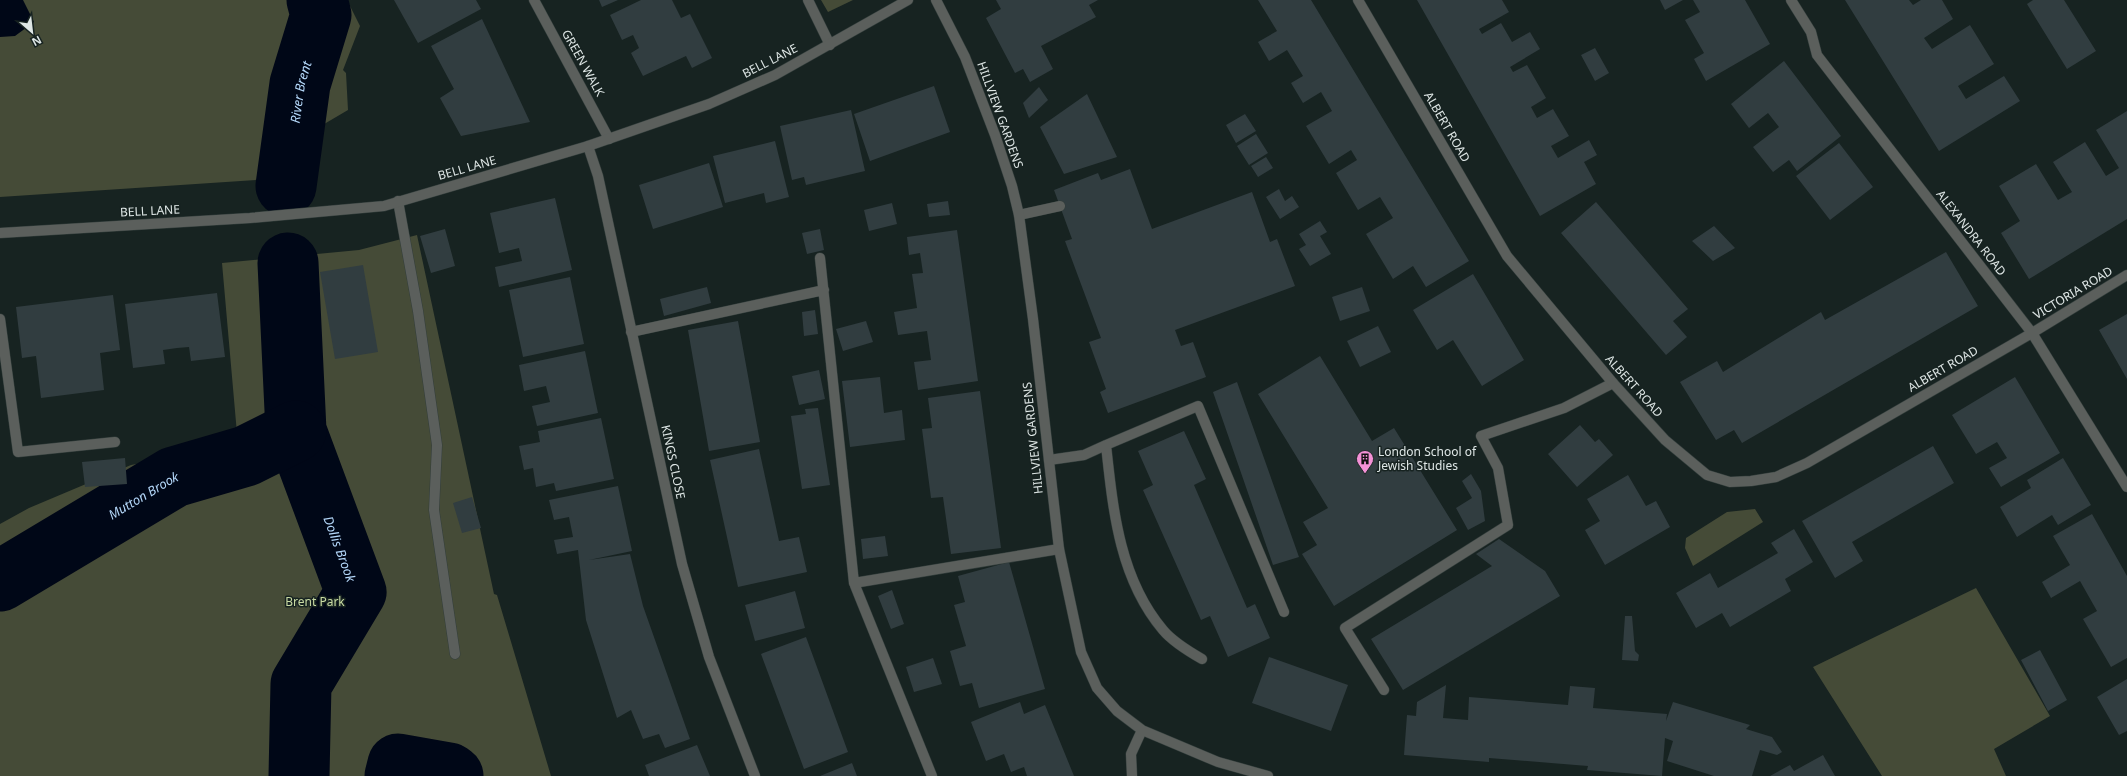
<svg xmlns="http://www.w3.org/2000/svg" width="2127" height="776" font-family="'Noto Sans',sans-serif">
	<rect width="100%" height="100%" fill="#172321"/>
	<!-- green -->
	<path fill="#454b37" d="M0 0H347L360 26 343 70 346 73 348 110 314 130 316 176 0 197Z
		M821 0H853L828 12Z
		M417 235 494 594 497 595 551 776H0V524L29 508 131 465 238 445 222 263 359 250Z
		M1755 509 1763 522 1693 566 1685 548 1686 538 1727 512Z
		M1976 588 2050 716 1994 749 2006 776H1882L1813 667Z"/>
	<!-- water -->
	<path fill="#000717" d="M0 0H23L34 22 15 36 0 37Z"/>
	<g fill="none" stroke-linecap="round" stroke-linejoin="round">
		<!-- river -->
		<g stroke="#000717" stroke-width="61">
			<path id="s1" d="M286 186 300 84 321 15 317 0"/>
			<path id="s2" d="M288 263 296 431 356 592 301 684 299 776"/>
			<path id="s3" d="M0 581 174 477 246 456 296 431"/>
			<path d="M395 776 398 764 449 773 453 776"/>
		</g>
	</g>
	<!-- building -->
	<path fill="#313d40" d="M394 0H476L481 9 418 43Z
		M599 0H618L602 7Z
		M641 0H672L681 18 690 14 712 58 692 68 686 56 643 76 631 53 639 48 633 35 622 40 610 15Z
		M996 0H1098L1089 5 1096 17 1041 46 1053 69 1030 82 1023 69 1015 73 986 18 1001 9Z
		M1258 0H1311L1469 261 1426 287 1413 266 1393 279 1366 234 1393 218 1380 197 1358 210 1336 173 1357 160 1351 150 1329 164 1306 126 1332 111 1321 92 1303 103 1291 83 1303 76 1287 50 1269 61 1258 42 1277 31Z
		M1417 0H1502L1509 12 1479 29 1482 34 1501 23 1512 42 1530 32 1540 49 1510 67 1513 72 1527 65 1546 98 1531 107 1537 118 1553 109 1569 136 1551 146 1558 158 1589 140 1597 155 1584 162 1596 184 1540 216Z
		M1660 0H1683L1665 10Z
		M1693 0H1745L1770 44 1706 81 1694 59 1704 53 1685 20 1700 12Z
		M1845 0H1909L1913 5 1921 0H1942L1953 19 1924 38 1932 49 1970 25 1994 64 1958 86 1966 99 2004 76 2020 101 1939 151Z
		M2033 0H2064L2096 51 2067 69 2027 4Z
		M482 19 530 122 461 136 440 98 454 89 431 46Z
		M1595 48 1609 73 1595 81 1581 55Z
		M1784 61 1841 136 1797 171 1789 160 1773 172 1753 147 1779 127 1768 113 1749 128 1731 104Z
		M934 86 950 132 870 161 854 114Z
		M1039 87 1048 100 1029 118 1023 103Z
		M1087 94 1117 157 1064 174 1040 127Z
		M851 110 865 171 806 185 804 177 792 180 780 126Z
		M2127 111V219L2029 279 2001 233 2020 221 1999 186 2036 164 2058 200 2072 192 2053 162 2085 142 2106 176 2119 168 2096 130Z
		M1245 114 1256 131 1236 143 1226 125Z
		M1256 134 1268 153 1249 165 1237 146Z
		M775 141 789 197 766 203 764 193 725 203 713 156Z
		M1839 143 1873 187 1830 220 1796 176Z
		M1266 157 1273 168 1258 177 1251 166Z
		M709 163 723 207 653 229 639 185Z
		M1130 169 1152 229 1252 192 1270 242 1277 239 1295 286 1175 330 1181 346 1193 342 1206 377 1108 413 1100 392 1106 389 1089 342 1101 338 1065 241 1072 239 1054 190 1098 173 1101 180Z
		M1279 189 1285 201 1292 196 1299 207 1280 219 1266 197Z
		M555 198 572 270 499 287 495 267 522 261 519 248 499 253 490 213Z
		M948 201 950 215 929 217 927 204Z
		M1596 202 1688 309 1673 321 1687 337 1666 355 1561 233Z
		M892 203 897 224 869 231 864 210Z
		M1320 221 1327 232 1320 236 1331 254 1310 266 1299 249 1306 245 1299 234Z
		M1714 226 1735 248 1713 261 1692 241Z
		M445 229 455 266 431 273 420 236Z
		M820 229 824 250 807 254 802 233Z
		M957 230 978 381 918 390 914 362 931 360 927 331 898 335 894 312 917 308 912 274 923 273 920 253 909 255 907 237Z
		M1946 252 1978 306 1742 443 1734 430 1716 440 1680 382 1717 361 1723 372 1821 312 1825 320Z
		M363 265 378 352 335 359 320 272Z
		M1473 274 1524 360 1482 386 1453 340 1437 350 1413 310Z
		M570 277 584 344 523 357 509 290Z
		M707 287 711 303 664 316 660 299Z
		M1362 287 1370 311 1340 321 1332 297Z
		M217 293 225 357 191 361 189 347 177 348 163 350 165 364 133 368 125 304Z
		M113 295 120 350 100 353 104 390 41 398 36 356 22 358 16 307Z
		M815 310 818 334 804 336 802 312Z
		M2127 314V379L2099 330Z
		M738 321 760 442 709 451 688 330Z
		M866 321 873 342 843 351 836 329Z
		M1378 326 1391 352 1360 367 1347 341Z
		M585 351 598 413 537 426 532 406 550 402 546 386 524 391 519 365Z
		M1320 356 1372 441 1394 428 1457 530 1334 606 1302 554 1317 545 1303 522 1328 508 1258 394Z
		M819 370 825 399 799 405 792 376Z
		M880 377 884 413 902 410 905 440 850 447 842 381Z
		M2015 377 2060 453 2001 487 1989 468 2007 458 1997 442 1976 454 1952 415Z
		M1237 382 1299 557 1273 565 1213 392Z
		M980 391 1001 548 951 554 943 497 931 498 922 429 932 428 928 398Z
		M818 408 830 485 802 489 791 416 806 414 805 409Z
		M601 418 614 479 556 491 554 483 536 487 533 468 524 470 519 446 540 442 538 431Z
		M1580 425 1595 442 1599 439 1613 455 1577 487 1548 454Z
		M1184 431 1206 479 1194 485 1247 608 1255 604 1270 638 1228 657 1210 616 1201 620 1143 490 1153 485 1138 451Z
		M1933 446 1954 483 1852 542 1863 561 1835 578 1802 521Z
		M759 449 779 541 799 537 807 572 738 587 710 460Z
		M125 458 127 484 85 487 82 462Z
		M2063 458 2091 505 2058 525 2052 515 2017 537 2000 507 2031 488 2027 480Z
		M1471 474 1481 491 1485 521 1468 530 1456 508 1472 498 1462 481Z
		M1628 475 1646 506 1656 501 1670 527 1605 565 1585 530 1600 521 1587 499Z
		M618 486 632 551 589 560 630 554 643 606 690 739 665 748 659 734 643 739 631 710 617 718 586 620 578 550 557 554 554 540 573 537 569 517 554 520 549 500Z
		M472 497 481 528 462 533 453 503Z
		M2092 514 2127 576V658L2111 667 2083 619 2097 611 2080 581 2051 598 2042 582 2070 565 2053 536Z
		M1794 529 1813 562 1785 579 1791 591 1730 627 1722 613 1696 628 1676 593 1710 573 1718 588 1778 553 1771 543Z
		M885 536 888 556 863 559 861 539Z
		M1499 539 1545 571 1560 596 1403 690 1371 639 1492 566 1476 554Z
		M1009 562 1045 689 979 708 972 683 960 686 950 651 966 646 954 605 965 602 958 576Z
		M892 590 904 624 891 629 878 596Z
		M795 591 805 628 755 641 745 605Z
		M1625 616H1632L1635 651 1639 655 1638 661 1622 660Z
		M806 637 848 752 804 769 761 654Z
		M2040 650 2067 700 2048 711 2021 660Z
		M1269 657 1348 685 1331 731 1252 703Z
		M933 658 942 684 914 692 906 667Z
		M2127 679V731L2119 735 2097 697Z
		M1446 685 1443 718 1468 720 1469 697 1568 705 1570 686 1595 688 1593 708 1667 714 1666 721 1673 702 1750 725 1746 729 1772 737 1782 752 1777 755 1760 750 1752 776H1714L1667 761 1673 741 1665 738 1662 776 1587 770 1588 766 1514 760 1489 758V762L1404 755 1407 715 1416 716 1417 702Z
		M1020 702 1024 714 1045 705 1074 776H1027L1024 767 1011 772 1004 754 986 761 971 722Z
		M697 745 710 776H649L645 765Z
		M1823 755 1835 776H1770L1790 765 1794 771Z
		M852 763 857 776H820Z"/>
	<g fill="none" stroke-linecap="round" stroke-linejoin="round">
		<defs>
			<path id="service" d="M808 0 830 45
				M398 201 418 311 437 445 434 510 455 654
				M1019 215 1060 206
				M820 258 854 583 932 776
				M0 319 18 452 115 442
				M631 332 824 290
				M1106 445 1198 406 1284 612
				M1049 460 1084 455 1106 445C1113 509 1119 578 1163 630 1173 642 1188 651 1202 659
				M854 583 1059 549
				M1384 690 1345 628 1508 525 1498 468 1481 436 1564 408 1613 383"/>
			<path id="minor" d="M534 0 609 139
				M936 0 965 57 995 135 1012 186 1019 215 1033 319 1059 549 1081 652 1097 688 1117 711 1142 730 1218 762 1268 776
				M1358 0 1507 256 1613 383 1665 440 1707 475 1730 482 1751 481 1776 477 1807 463 2032 333 2127 275
				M1791 0 1811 32 1817 55 2032 333 2127 487
				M588 146 598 176 682 564 709 657 755 776
				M1132 776 1131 754 1142 730"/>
			<path id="tertiary" d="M0 233 250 218 384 206 588 146 709 104 775 75 908 0"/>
		</defs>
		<!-- service casing -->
		<use href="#service" stroke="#333e3c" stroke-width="11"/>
		<!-- minor casing -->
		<use href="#minor" stroke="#333e3c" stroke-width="11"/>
		<!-- tertiary casing -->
		<use href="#tertiary" stroke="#333e3c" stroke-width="11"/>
		<!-- service -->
		<use href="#service" stroke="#5b5f5c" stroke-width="10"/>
		<!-- minor -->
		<use href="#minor" stroke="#5b5f5c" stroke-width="10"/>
		<!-- tertiary -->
		<use href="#tertiary" stroke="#5b5f5c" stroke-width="10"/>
	</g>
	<!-- icons -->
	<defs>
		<symbol id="building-pin" viewBox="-11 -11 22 30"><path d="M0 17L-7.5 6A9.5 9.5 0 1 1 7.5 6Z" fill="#f391d6" stroke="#172321"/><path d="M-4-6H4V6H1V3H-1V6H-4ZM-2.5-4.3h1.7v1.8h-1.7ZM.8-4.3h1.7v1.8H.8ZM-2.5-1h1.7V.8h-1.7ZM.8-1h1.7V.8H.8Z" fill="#111"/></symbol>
	</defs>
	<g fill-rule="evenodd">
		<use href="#building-pin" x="1355" y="449" width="20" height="27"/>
	</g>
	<g text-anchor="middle" stroke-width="3" stroke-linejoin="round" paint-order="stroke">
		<!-- street labels -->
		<g font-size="12" fill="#dee6e5" stroke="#172321">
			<text transform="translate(770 61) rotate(-27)" y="4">BELL LANE</text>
			<text transform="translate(583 63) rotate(61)" y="4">GREEN WALK</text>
			<text transform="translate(1000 115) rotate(70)" y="4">HILLVIEW GARDENS</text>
			<text transform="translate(1447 127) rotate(60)" y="4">ALBERT ROAD</text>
			<text transform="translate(467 168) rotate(-16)" y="4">BELL LANE</text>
			<text transform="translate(150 211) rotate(-3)" y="4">BELL LANE</text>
			<text transform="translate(1971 233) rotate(52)" y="4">ALEXANDRA ROAD</text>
			<text transform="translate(2073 293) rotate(-31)" y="4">VICTORIA ROAD</text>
			<text transform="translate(1943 369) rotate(-30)" y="4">ALBERT ROAD</text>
			<text transform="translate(1634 386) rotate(48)" y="4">ALBERT ROAD</text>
			<text transform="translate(1033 438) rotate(-96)" y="4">HILLVIEW GARDENS</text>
			<text transform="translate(673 462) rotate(78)" y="4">KINGS CLOSE</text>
		</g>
		<!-- poi labels -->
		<g font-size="12" fill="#dee6e5" stroke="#172321" text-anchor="start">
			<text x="1378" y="456">London School of<tspan x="1378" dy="14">Jewish Studies</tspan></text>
		</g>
		<!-- park labels -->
		<g font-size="12" fill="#c9dba3" stroke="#172321">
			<text x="315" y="606">Brent Park</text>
		</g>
		<!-- water labels -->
		<g font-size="13" font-style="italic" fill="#b3d7f9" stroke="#172321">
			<text dy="5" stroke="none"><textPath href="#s1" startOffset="95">River Brent</textPath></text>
			<text dy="5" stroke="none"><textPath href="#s3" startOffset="167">Mutton Brook</textPath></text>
			<text dy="5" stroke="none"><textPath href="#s2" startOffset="294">Dollis Brook</textPath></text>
		</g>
	</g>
	<!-- north arrow -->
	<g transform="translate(32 32) rotate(152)" stroke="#172321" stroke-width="3" paint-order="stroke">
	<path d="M0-3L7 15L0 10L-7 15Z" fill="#dee6e5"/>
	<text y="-6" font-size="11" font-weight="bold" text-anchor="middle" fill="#dee6e5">N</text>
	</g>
</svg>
